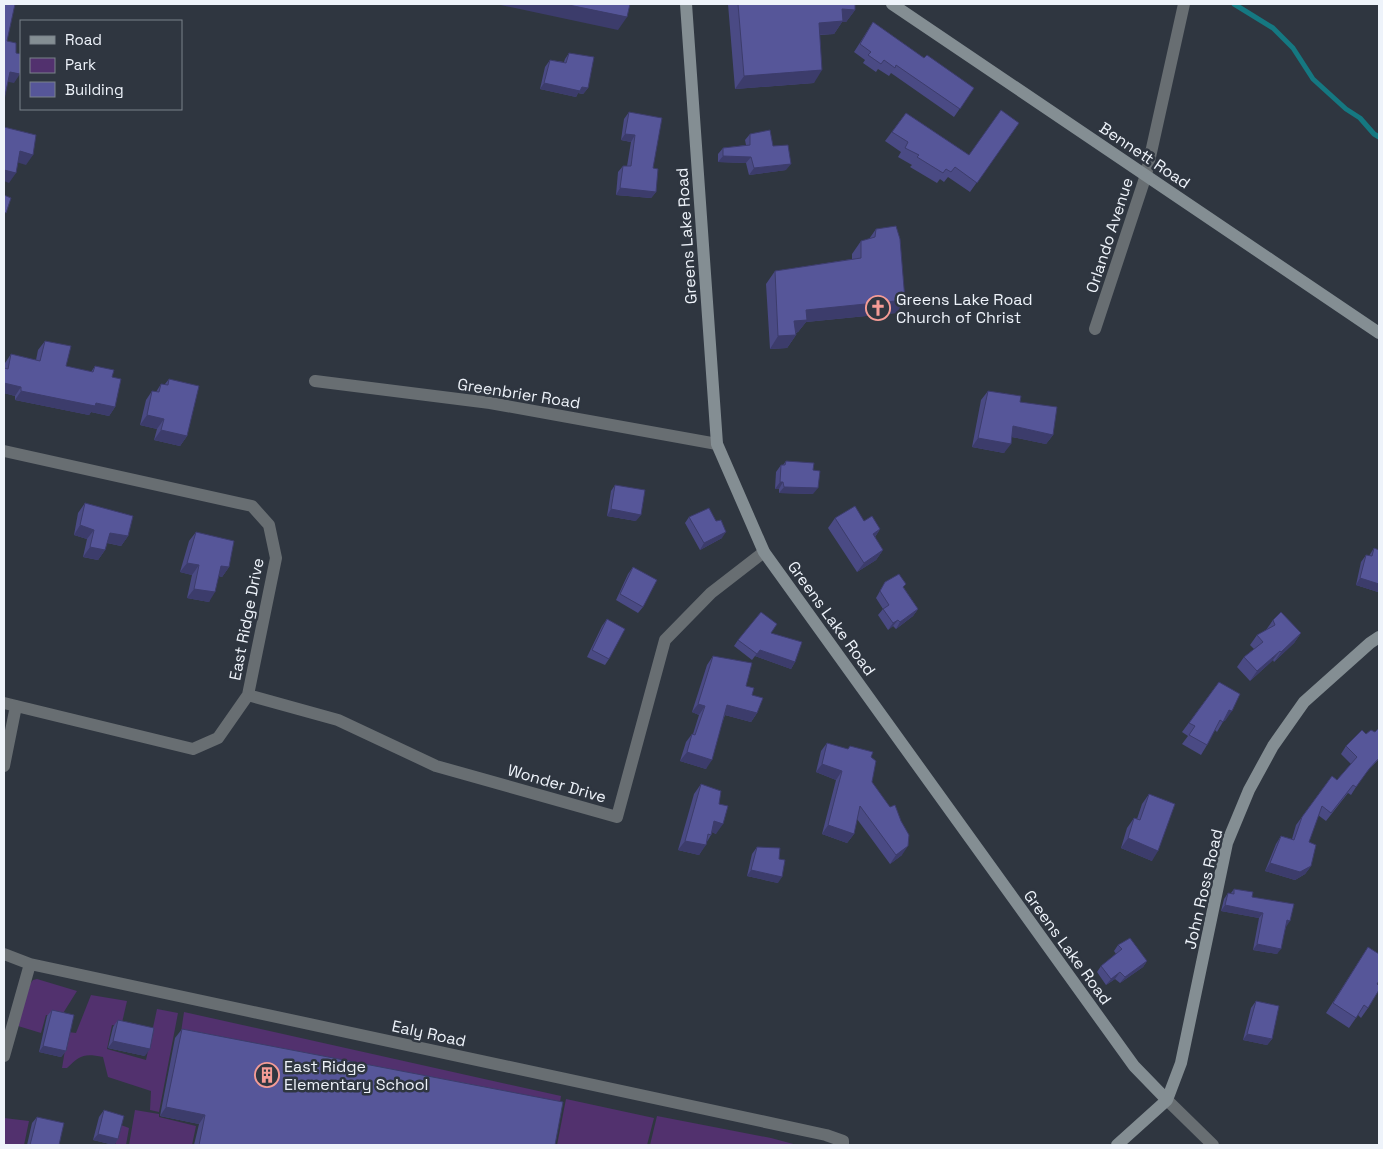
<svg xmlns="http://www.w3.org/2000/svg" width="1383" height="1149" font-family="'Space Grotesk',sans-serif">
	<rect width="100%" height="100%" fill="#2f3640"/>
	<!-- green -->
	<path fill="#52316e" d="M37 979 77 991 60 1018 46 1015 41 1033 18 1026 30 984 33 980Z
		M91 995 127 1001 121 1027 112 1025 107 1049 146 1060 157 1009 178 1013 159 1112 150 1110 151 1091 108 1077 103 1057C84 1053 80 1055 67 1068H62L68 1032 76 1033Z
		M184 1012 561 1096 559 1109 180 1039Z
		M566 1099 654 1118 647 1145H557Z
		M135 1110 159 1114V1117L196 1126 192 1145H129Z
		M657 1116 771 1138 797 1145H650Z
		M4 1118 29 1121 24 1145H4Z
		M121 1125 129 1128 126 1145H115Z"/>
	<g fill="none" stroke-linecap="round" stroke-linejoin="round">
		<!-- stream -->
		<path stroke="#157881" stroke-width="5" d="M1234 4 1273 28 1293 48 1313 79 1346 109 1360 118 1374 134 1379 137"/>
		<!-- street -->
		<path stroke="#686e72" stroke-width="12" d="M1095 329 1146 175 1184 4
			M315 381 490 403 717 444
			M4 451 252 506 269 525 276 558 248 695 218 738 193 749 4 703
			M248 695 338 720 436 766 617 817 665 640 711 593 764 552
			M4 766 16 706
			M4 954 30 964 826 1135 843 1141V1145
			M4 1056 30 964
			M1167 1100 1213 1145"/>
		<!-- secondary -->
		<path stroke="#848e93" stroke-width="12" d="M686 4 717 444 764 552 1134 1066 1167 1100
			M892 4 1379 333
			M1117 1145 1167 1100 1181 1063 1227 843 1249 790 1273 746 1304 702 1370 643 1379 637"/>
	</g>
	<!-- wall -->
	<path fill="#4a4a84" d="M728 4H855V10L846 22H842L834 34 820 35 814 83 735 89Z
		M873 22 924 58 974 88 954 117 891 73 889 76 878 69 876 72 863 63 865 60 854 52Z
		M569 53 588 88 583 94 578 93 576 97 540 89 545 67 550 60 564 62 565 59Z
		M629 112 653 168 656 192 651 198 616 195 618 172 623 166H627L631 142 621 140 624 119Z
		M906 113 969 155 1019 123 970 192 948 177 944 182 940 179 937 183 910 167 912 165 898 157 901 152 885 141Z
		M750 134 773 146 786 170 749 175 746 163 718 162V154L723 148 746 145 745 140Z
		M876 229 905 300 896 313 806 322 798 332 796 333V335L787 348 770 349 766 284 775 271 852 259V254L861 241 869 239Z
		M45 341 66 366 91 372 95 366 112 377 115 407 109 416 91 412 89 415 15 400V396L4 393V367L5 363 11 354 36 360 38 350Z
		M169 379 187 436 180 446 154 440 157 429 140 425 146 400 152 391 156 392 161 384H165Z
		M988 391 1020 402 1053 435 1046 444 1012 437 1004 453 972 447 981 400Z
		M786 461 813 494 779 493V489H775L776 472 781 465H783Z
		M615 485 636 521 607 516 611 491Z
		M85 503 128 536 121 546 107 543 105 550 98 560 83 557 87 539 74 535 78 513Z
		M689 517 722 538 700 550 685 523Z
		M835 518 864 521 880 529 875 537 883 550 876 560 857 572 828 528Z
		M196 532 229 567 222 577 219 576 209 602 187 598 192 575 180 572 189 541Z
		M1374 548 1378 592 1356 585 1361 562 1366 555 1369 556Z
		M633 567 643 607 638 613 616 600 628 574Z
		M885 582 904 588 918 609 913 616 896 629 893 626 888 630 878 615 883 609 876 598Z
		M607 619 609 659 605 665 587 657 602 626Z
		M1273 620 1301 633 1294 643 1274 662 1273 660 1250 681 1237 667 1244 657 1254 649 1250 645 1257 635 1266 630Z
		M771 633 795 662 791 669 755 656 752 660 734 646 738 640Z
		M713 656 746 686 752 695 757 713 751 722 725 715 706 769 680 761 686 742 692 734H693L699 715 692 712 707 665Z
		M1219 682 1225 721 1224 720 1217 732 1215 730 1207 745 1201 755 1182 744 1188 736 1182 732Z
		M1379 728V759L1363 776 1351 795 1348 793 1326 821 1318 815 1309 842 1311 866 1305 874 1295 880 1265 871 1276 844 1281 836 1292 839 1296 825 1332 776 1337 780 1351 764 1341 754 1346 746 1366 734 1375 732Z
		M827 743 871 757 872 782 902 855 890 864 857 819 854 834 847 843 822 834 836 780 816 772 821 751Z
		M701 784 719 804 716 834 712 832 711 835 699 855 678 850 694 794Z
		M1149 794 1152 861 1121 848 1127 828 1134 818 1137 819 1142 804Z
		M757 847 779 859 778 883 747 876 752 854Z
		M1234 889 1252 897 1286 927 1277 954 1253 950 1259 918 1221 911 1224 899 1228 893H1231Z
		M1118 945 1147 961 1143 967 1120 983 1115 979 1106 985 1097 972 1101 966 1116 954 1114 951Z
		M1368 947 1377 984 1368 1008 1361 1018 1358 1015 1349 1028 1326 1013Z
		M1256 1001 1272 1039 1267 1045 1243 1040 1251 1008Z
		M52 1010 66 1051 61 1057 39 1052 47 1016Z
		M118 1020 145 1056 108 1048 113 1027Z
		M182 1029 555 1145H194L199 1124 160 1116 175 1038Z
		M104 1110 118 1139 114 1145 93 1140 99 1117Z
		M37 1117 59 1145H27L32 1123Z"/>
	<!-- shaded-wall -->
	<path fill="#3c3c6b" d="M496 4H564L627 17 618 30Z
		M842 9 855 10 846 22H842L834 34 810 35 819 23Z
		M822 70 814 83 735 89 744 76Z
		M10 72 20 74 14 83 4 81Z
		M544 83 588 88 583 94 578 93 576 97 540 89Z
		M625 134 635 135 631 142 621 140Z
		M20 151 33 155 26 165 13 161Z
		M723 156 751 157 746 163 718 162Z
		M791 164 786 170 749 175 754 168Z
		M4 170 16 173 9 183 4 181Z
		M620 188 656 192 651 198 616 195Z
		M905 300 896 313 806 322 798 332 785 334 794 321 806 310Z
		M796 335 787 348 770 349 778 336Z
		M4 383 21 387 15 396 4 393Z
		M21 391 96 403 115 407 109 416 91 412 89 415 15 400Z
		M147 415 164 419 157 429 140 425Z
		M1013 426 1053 435 1046 444 1007 436Z
		M161 430 187 436 180 446 154 440Z
		M978 438 1011 444 1004 453 972 447Z
		M780 482H783L779 489H775Z
		M784 487 818 488 813 494 779 493Z
		M611 509 641 515 636 521 607 516Z
		M80 525 94 530 87 539 74 535Z
		M880 529 874 538 873 534Z
		M726 532 722 538 700 550 704 543Z
		M110 533 128 536 121 546 103 542Z
		M90 547 105 550 98 560 83 557Z
		M883 550 876 560 857 572 864 563Z
		M187 563 199 565 192 575 180 572Z
		M221 566 229 567 222 577 214 575Z
		M1360 578 1379 584V590L1378 592 1356 585Z
		M194 589 215 592 209 602 187 598Z
		M918 609 913 616 896 629 900 622Z
		M898 620 893 626 888 630 893 623Z
		M1301 633 1294 643 1274 662 1281 652Z
		M760 650 795 662 791 669 755 656Z
		M1280 651 1273 660 1250 681 1257 671Z
		M698 704 705 706 699 715 692 712Z
		M727 705 757 713 751 722 721 714Z
		M1229 710 1232 711 1225 721 1222 720Z
		M687 752 712 760 706 769 680 761Z
		M822 764 842 771 836 780 816 772Z
		M714 821 723 824 716 834 707 830Z
		M828 825 854 834 847 843 822 834Z
		M1128 838 1158 851 1152 861 1121 848Z
		M685 841 706 845 699 855 678 850Z
		M908 846 902 855 890 864 896 855Z
		M1270 863 1311 866 1305 874 1295 880 1265 871Z
		M751 870 782 877 778 883 747 876Z
		M1225 905 1263 913 1259 918 1221 911Z
		M1287 920 1290 921 1286 927 1283 925Z
		M1257 944 1281 949 1277 954 1253 950Z
		M1147 961 1143 967 1120 983 1125 977Z
		M1120 972 1115 979 1106 985 1111 979Z
		M1247 1034 1272 1039 1267 1045 1243 1040Z
		M113 1041 150 1049 145 1056 108 1048Z
		M43 1046 66 1051 61 1057 39 1052Z
		M166 1107 205 1115 199 1124 160 1116Z
		M98 1134 118 1139 114 1145 93 1140Z"/>
	<!-- building -->
	<path fill="#565699" stroke="#3c3c6b" d="M4 4H15L7 41 16 43V53L21 54V69L20 74 10 72 4 100Z
		M564 4H630L627 17Z
		M738 4H855V10L842 9 843 21 819 23 822 70 744 76Z
		M873 22 924 58 927 55 974 88 960 109 896 65 895 68 884 60 881 64 868 55 871 52 860 44Z
		M569 53 594 57 588 88 582 87 580 91 544 83 550 60 566 63Z
		M1001 110 1019 123 977 183 955 167 951 172 946 169 943 173 917 157 919 155 905 148 908 142 892 132 906 113 969 155Z
		M629 112 662 118 653 168 658 169 656 192 620 188 623 166H631L635 135 625 134Z
		M4 127 36 135 33 155 20 151 16 173 4 170Z
		M770 130 773 146 788 145 791 164 754 168 751 157 723 156V148L750 145V134Z
		M4 195 11 198 6 213 4 212Z
		M896 226 900 239 905 300 806 310 807 320 794 321 796 335 778 336 775 271 861 258V241L875 237 876 229Z
		M45 341 71 346 66 366 93 372 95 366 114 370 112 377 121 379 115 407 96 403 95 406 21 391V387L4 383V368L8 369 11 354 40 361Z
		M169 379 199 386 187 436 161 430 164 419 147 415 152 391 159 392 161 384 168 385Z
		M988 391 1021 396 1020 402 1057 407 1053 435 1013 426 1011 444 978 438Z
		M786 461 814 463 813 470 820 471 818 488 784 487 783 482H780L781 465H785Z
		M615 485 645 490 641 515 611 509Z
		M85 503 133 516 128 536 110 533 105 550 90 547 94 530 80 525Z
		M855 506 864 521 872 516 880 529 873 534 883 550 864 563 835 518Z
		M709 508 716 521 721 520 726 532 704 543 689 517Z
		M196 532 234 541 229 567 221 566 215 592 194 589 199 565 187 563Z
		M1374 548 1379 550V584L1360 578 1366 555 1372 556Z
		M633 567 657 580 643 607 620 594Z
		M899 574 906 584 903 587 918 609 900 622 898 620 893 623 883 609 889 605 880 591 885 582Z
		M761 612 777 624 771 633 802 642 795 662 760 650 757 654 738 640Z
		M1281 612 1301 633 1281 652 1280 651 1257 671 1244 657 1263 642 1257 635 1275 625 1273 620Z
		M607 619 625 629 609 659 592 650Z
		M713 656 752 663 746 686 754 688 752 695 763 698 757 713 727 705 712 760 687 752 692 734 695 735 705 706 698 704Z
		M1219 682 1240 694 1232 711 1229 710 1223 722 1220 720 1207 745 1189 735 1195 726 1189 723Z
		M1379 728V758L1369 769 1356 787 1353 785 1331 813 1322 806 1309 842 1316 845 1311 866 1300 872 1270 863 1281 836 1294 840 1302 817 1332 776 1337 780 1357 757 1346 746 1362 730 1366 734 1371 730 1375 732Z
		M827 743 848 749 850 746 873 752 871 757 876 761 872 782 890 807 895 805 901 821 909 835 908 846 896 855 860 806 854 834 828 825 842 771 822 764Z
		M701 784 721 791 719 804 728 806 723 824 714 821 711 835 708 834 706 845 685 841Z
		M1149 794 1175 804 1158 851 1128 838 1134 818 1140 820Z
		M757 847 780 848 779 859 785 860 782 877 751 870Z
		M1234 889 1253 892 1252 897 1294 904 1290 921 1287 920 1281 949 1257 944 1263 913 1225 905 1228 893 1234 894Z
		M1130 938 1147 961 1125 977 1120 972 1111 979 1101 966 1122 949 1118 945Z
		M1368 947 1379 954V981L1377 984 1379 986V990L1368 1008 1364 1005 1356 1018 1333 1003Z
		M1256 1001 1279 1006 1272 1039 1247 1034Z
		M52 1010 74 1015 66 1051 43 1046Z
		M118 1020 154 1028 150 1049 113 1041Z
		M182 1029 563 1102 555 1145H199L205 1115 166 1107Z
		M104 1110 124 1116 118 1139 98 1134Z
		M37 1117 64 1123 59 1145H30Z"/>
	<!-- icons -->
	<defs>
		<symbol id="church-ring" viewBox="-11 -11 22 22"><circle r="9.5" fill="#2f3640" stroke="#f59c96" stroke-width="1.5"/><path d="M-1.2-6h2.4v3.5h3.3v2.4h-3.3V6h-2.4V-.1h-3.3v-2.4h3.3Z" fill="#f59c96"/></symbol>
		<symbol id="building-ring" viewBox="-11 -11 22 22"><circle r="9.5" fill="#2f3640" stroke="#f59c96" stroke-width="1.5"/><path d="M-4-6H4V6H1V3H-1V6H-4ZM-2.5-4.3h1.7v1.8h-1.7ZM.8-4.3h1.7v1.8H.8ZM-2.5-1h1.7V.8h-1.7ZM.8-1h1.7V.8H.8Z" fill="#f59c96"/></symbol>
	</defs>
	<g fill-rule="evenodd">
		<use href="#church-ring" x="864" y="294" width="28" height="28"/>
		<use href="#building-ring" x="253" y="1061" width="28" height="28"/>
	</g>
	<g text-anchor="middle" stroke-width="5" stroke-linejoin="round" paint-order="stroke">
		<!-- street labels -->
		<g font-size="16" fill="#eef3fa" stroke="#2f3640">
			<text transform="translate(1145 155) rotate(34)" y="6">Bennett Road</text>
			<text transform="translate(1109 235) rotate(-72)" y="6">Orlando Avenue</text>
			<text transform="translate(686 236) rotate(-94)" y="6">Greens Lake Road</text>
			<text transform="translate(519 393) rotate(9)" y="6">Greenbrier Road</text>
			<text transform="translate(832 618) rotate(54)" y="6">Greens Lake Road</text>
			<text transform="translate(246 619) rotate(-79)" y="6">East Ridge Drive</text>
			<text transform="translate(557 783) rotate(16)" y="6">Wonder Drive</text>
			<text transform="translate(1203 889) rotate(-77)" y="6">John Ross Road</text>
			<text transform="translate(1068 947) rotate(54)" y="6">Greens Lake Road</text>
			<text transform="translate(429 1033) rotate(12)" y="6">Ealy Road</text>
		</g>
		<!-- poi labels -->
		<g font-size="16" fill="#eef3fa" stroke="#2f3640" text-anchor="start">
			<text x="896" y="305">Greens Lake Road<tspan x="896" dy="18">Church of Christ</tspan></text>
			<text x="284" y="1072">East Ridge<tspan x="284" dy="18">Elementary School</tspan></text>
		</g>
	</g>
	<!-- border -->
	<rect width="1383" height="1149" fill="none" stroke="#eef3fa" stroke-width="10"/>
	<!-- legend -->
	<rect x="20" y="20" width="162" height="90" fill="#2f3640" stroke="#7b828a"/>
	<rect x="30" y="36" width="25" height="8" fill="#848e93" stroke="#7b828a"/>
	<text x="65" y="45" font-size="15" fill="#eef3fa">Road</text>
	<rect x="30" y="58" width="25" height="15" fill="#52316e" stroke="#7b828a"/>
	<text x="65" y="70" font-size="15" fill="#eef3fa">Park</text>
	<rect x="30" y="82" width="25" height="15" fill="#565699" stroke="#7b828a"/>
	<text x="65" y="95" font-size="15" fill="#eef3fa">Building</text>
</svg>
